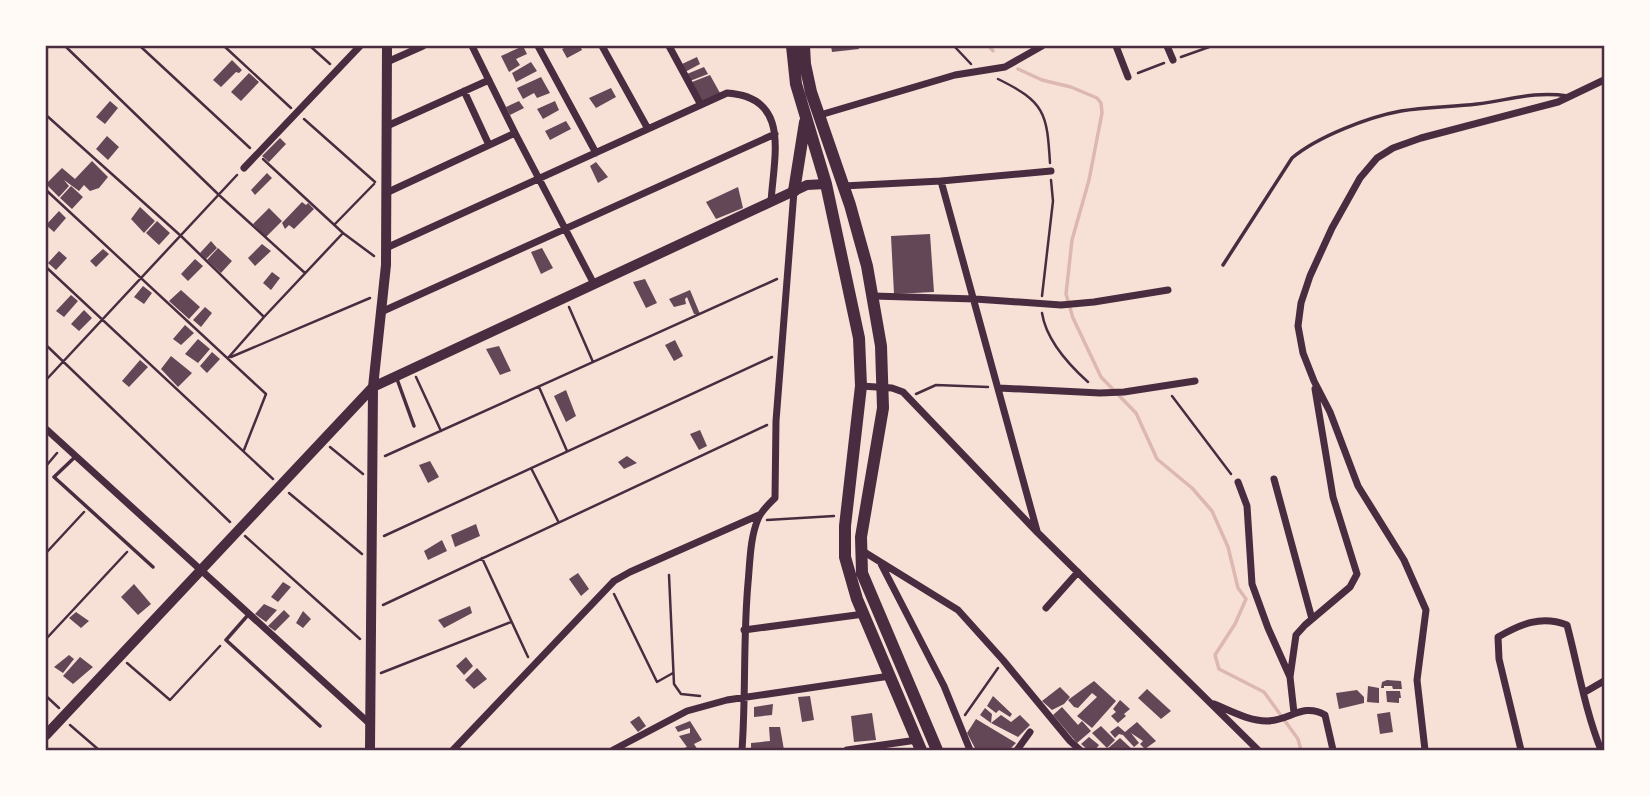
<svg xmlns="http://www.w3.org/2000/svg" width="1650" height="796" font-family="'Exo 2',sans-serif">
	<rect width="100%" height="100%" fill="#f7e1d7"/>
	<g fill="none" stroke-linecap="round" stroke-linejoin="round">
		<!-- stream -->
		<path stroke="#dcb8b0" stroke-width="3.5" d="M989 46 993 51
			M1018 69 1042 80 1071 87 1097 98 1101 103 1102 113 1089 180 1072 240 1066 294 1073 318 1101 377 1136 413 1157 459 1192 488 1212 511 1228 547 1238 588 1246 599 1235 624 1215 655 1219 669 1264 692 1298 739 1301 750"/>
	</g>
	<!-- building -->
	<path fill="#644757" d="M523 46 527 54 516 59 520 65 509 72 501 56Z
		M569 46H580L582 50 567 58 562 49Z
		M831 46H858L859 49 832 52Z
		M697 57 700 64 685 72 682 64Z
		M232 60 242 70 239 73 236 72 221 87 213 80Z
		M531 62 537 71 516 82 512 73Z
		M704 67 708 74 690 81 687 74Z
		M249 73 259 82 241 101 231 92Z
		M710 75 720 93 702 102 692 82Z
		M541 77 550 93 537 98 534 93 523 99 517 88Z
		M611 88 616 97 596 108 589 98Z
		M110 101 118 108 105 124 96 117Z
		M519 101 524 108 510 115 506 107Z
		M555 101 559 110 543 119 537 109Z
		M566 121 571 129 550 140 545 131Z
		M107 136 119 147 108 160 96 149Z
		M280 138 286 144 269 162 262 156Z
		M92 161 108 177 99 188 90 191 84 185 79 191 64 180 69 186 59 197 46 184 62 168 75 179Z
		M596 162 608 177 598 183 590 166Z
		M267 173 272 178 255 195 251 190Z
		M71 186 83 197 72 209 60 198Z
		M738 187 743 208 716 219 706 202Z
		M302 202 306 205 308 203 314 209 294 229 289 225 285 229 282 223Z
		M140 207 155 221 144 233 131 219Z
		M269 208 282 221 266 237 253 224Z
		M59 211 66 218 54 232 46 225Z
		M157 221 170 233 159 245 146 233Z
		M930 234 934 292 894 294 891 236Z
		M211 241 217 248 206 259 200 253Z
		M262 244 271 251 255 266 248 258Z
		M218 248 232 261 221 273 207 260Z
		M542 248 553 268 541 274 531 252Z
		M103 249 109 254 96 267 90 261Z
		M59 251 67 258 56 270 48 263Z
		M195 259 203 266 188 281 181 274Z
		M272 272 280 278 271 290 263 283Z
		M645 279 657 303 646 308 633 282Z
		M143 286 152 293 144 304 134 297Z
		M181 290 200 307 189 319 169 301Z
		M690 290 700 314H694L687 297 685 299 686 304 674 307 669 299Z
		M71 295 78 301 64 317 56 311Z
		M205 307 212 313 201 327 193 320Z
		M84 310 92 318 79 331 71 324Z
		M185 325 194 333 181 345 173 339Z
		M198 339 210 349 198 363 185 354Z
		M675 340 683 356 674 361 665 345Z
		M499 346 511 371 500 375 486 349Z
		M212 352 220 359 207 373 200 366Z
		M171 356 192 373 178 387 161 369Z
		M140 360 148 367 129 387 122 381Z
		M566 390 576 416 566 422 554 396Z
		M700 430 707 446 699 450 690 434Z
		M627 456 637 463 624 469 618 462Z
		M430 461 439 477 428 483 419 465Z
		M476 524 480 536 455 547 451 535Z
		M442 540 447 551 428 560 424 551Z
		M578 573 589 589 581 596 569 579Z
		M283 582 291 587 278 602 271 597Z
		M134 584 151 604 138 615 121 597Z
		M264 604 277 610 266 622 255 614Z
		M470 606 472 613 444 628 438 620Z
		M284 610 290 616 275 631 268 626Z
		M303 611 311 619 303 628 296 623Z
		M76 612 89 621 81 628 69 618Z
		M69 655 74 659 63 673 54 667Z
		M80 657 93 667 73 684 63 676Z
		M466 657 473 666 464 675 456 666Z
		M477 668 487 679 474 689 465 680Z
		M1387 680 1401 681 1402 689H1393L1392 686H1384V688H1381L1382 682Z
		M1094 681 1116 701 1092 728 1077 716 1097 697 1092 693 1078 708 1074 707 1068 700Z
		M1368 686 1379 688V703L1367 702Z
		M1060 687 1070 697 1064 704 1052 710 1042 701Z
		M1147 689 1171 711 1161 719 1138 698Z
		M1357 690 1364 697V703L1339 709 1336 693Z
		M1386 691H1400L1401 698H1399V703L1387 702Z
		M810 696 814 720 802 722 798 697Z
		M993 696 1012 714 1010 717 999 710 996 713 987 706Z
		M1120 700 1130 709 1124 714 1126 716 1118 723 1111 716 1116 712 1113 709Z
		M773 704 772 715 754 717V707Z
		M1062 707 1078 725 1082 721 1091 731 1077 743 1053 715Z
		M985 708 992 714 991 723 1001 715 1011 722 1020 715 1030 725 1018 737 991 723 980 715Z
		M1390 712 1393 732 1380 734 1377 714Z
		M872 713 876 740 854 742 851 716Z
		M639 716 646 726 638 732 630 722Z
		M976 719 1016 743 1009 750 989 749 976 750 967 733Z
		M690 721 702 740 694 744 698 750H679L687 747 679 736 690 733V728L678 732 675 727Z
		M1137 722 1156 741 1145 749 1140 744 1143 741 1131 733 1139 743 1134 747 1123 735 1119 734 1115 738 1110 732 1118 726 1125 732Z
		M1101 726 1115 740 1107 748 1092 733Z
		M769 727H780L784 750H751V743L770 741Z
		M1089 737 1099 745 1095 750H1088L1081 744Z
		M1120 738 1133 750 1120 749 1106 750Z"/>
	<g fill="none" stroke-linecap="round" stroke-linejoin="round">
		<!-- path -->
		<path stroke="#4a2c40" stroke-width="2.5" d="M65 46 219 195 305 273
			M140 46 250 148
			M224 46 291 108
			M310 46 330 64
			M954 46 971 64
			M1181 57 1212 46
			M1138 73 1164 63
			M998 79C1045 102 1047 113 1050 163
			M46 115 181 236 264 317
			M304 119 375 182
			M263 159 343 233 374 256
			M46 190 266 394 244 450
			M335 224 374 184
			M46 267 273 479
			M1042 296 1053 201 1051 180
			M569 307 593 362
			M1042 313C1046 339 1068 364 1088 382
			M46 345 230 522
			M231 357 370 298
			M228 358 264 317 343 233
			M416 377 441 431
			M46 380 237 175
			M539 387 567 451
			M916 394 936 385 988 387
			M1172 396 1231 474
			M330 447 363 474
			M385 456 777 279
			M46 466 57 453
			M531 468 558 521
			M289 493 362 554
			M767 520 834 516
			M245 536 360 639
			M384 536 772 357
			M46 553 84 512
			M482 558 528 657
			M669 575 674 684 681 694 700 696
			M614 594 657 682 673 673
			M383 605 767 425
			M46 639 127 552
			M127 663 170 700 220 646
			M381 673 511 622
			M46 696 59 708
			M965 715 998 668
			M70 725 99 750"/>
		<!-- service -->
		<path stroke="#4a2c40" stroke-width="3.5" d="M1223 265 1292 158C1317 137 1368 117 1401 111 1426 107 1452 107 1477 104 1510 100 1533 91 1568 96
			M397 379 414 426
			M75 457 54 477 153 567
			M248 615 226 640 320 726"/>
		<!-- minor -->
		<path stroke="#4a2c40" stroke-width="7" d="M472 46 515 133 594 284
			M538 46 596 153
			M602 46 648 129
			M669 46 701 105
			M1116 46 1128 77
			M1167 46 1173 60
			M387 62 423 46
			M464 91 489 145
			M820 115 955 75 1005 67 1042 46
			M387 126 489 80
			M244 168 360 46
			M941 181 1037 531
			M843 186 941 181 1051 171
			M386 193 515 133
			M386 248 727 93C791 97 774 155 771 202
			M873 296 975 299 1061 305 1094 302 1168 290
			M381 312 775 134
			M861 386 892 388 903 392 1037 532 1258 750
			M999 388 1100 393 1124 392 1195 381
			M46 429 370 724
			M1274 479 1312 619
			M1238 482 1247 506 1252 584 1268 628 1290 677
			M861 550 958 610 1003 660 1070 741 1080 750
			M880 562 944 686 970 750
			M1046 608 1078 572
			M744 630 864 614
			M1585 692 1604 681
			M1214 704C1231 711 1249 721 1267 721 1289 721 1303 702 1325 715L1333 750
			M1294 713 1290 677 1296 635 1305 625 1350 587 1357 574 1333 497 1315 389
			M453 750 614 581 630 572 759 515
			M613 750 687 711 727 700 890 676
			M742 750C746 694 743 639 748 583 750 562 750 538 758 519 761 511 769 504 775 498L776 421 794 191
			M847 750 917 740
			M1017 750 1030 732
			M1425 750 1417 680 1426 610 1404 560 1358 486 1330 412 1314 381 1303 353 1298 326 1301 303 1310 276 1332 228 1360 178 1377 158 1393 148 1421 138 1558 102 1604 80
			M1521 750 1499 659 1498 637C1521 624 1541 615 1567 625 1578 667 1585 710 1601 750"/>
		<!-- tertiary -->
		<path stroke="#4a2c40" stroke-width="10" d="M46 735 373 387 807 185 826 184
			M370 750 373 387 386 265 387 46"/>
		<!-- primary -->
		<path stroke="#4a2c40" stroke-width="12" d="M792 46 796 84 826 184 859 338 861 386 845 526V557L857 599 921 750
			M804 46 805 64 811 92 850 205 867 266 881 346 883 408 861 537 862 573 937 750
			M794 191 805 122"/>
	</g>
	<!-- border -->
	<rect width="1650" height="796" fill="none" stroke="#fffaf5" stroke-width="94"/>
	<rect x="47" y="47" width="1556" height="702" fill="none" stroke="#4a2c40" stroke-width="2.5"/>
</svg>
